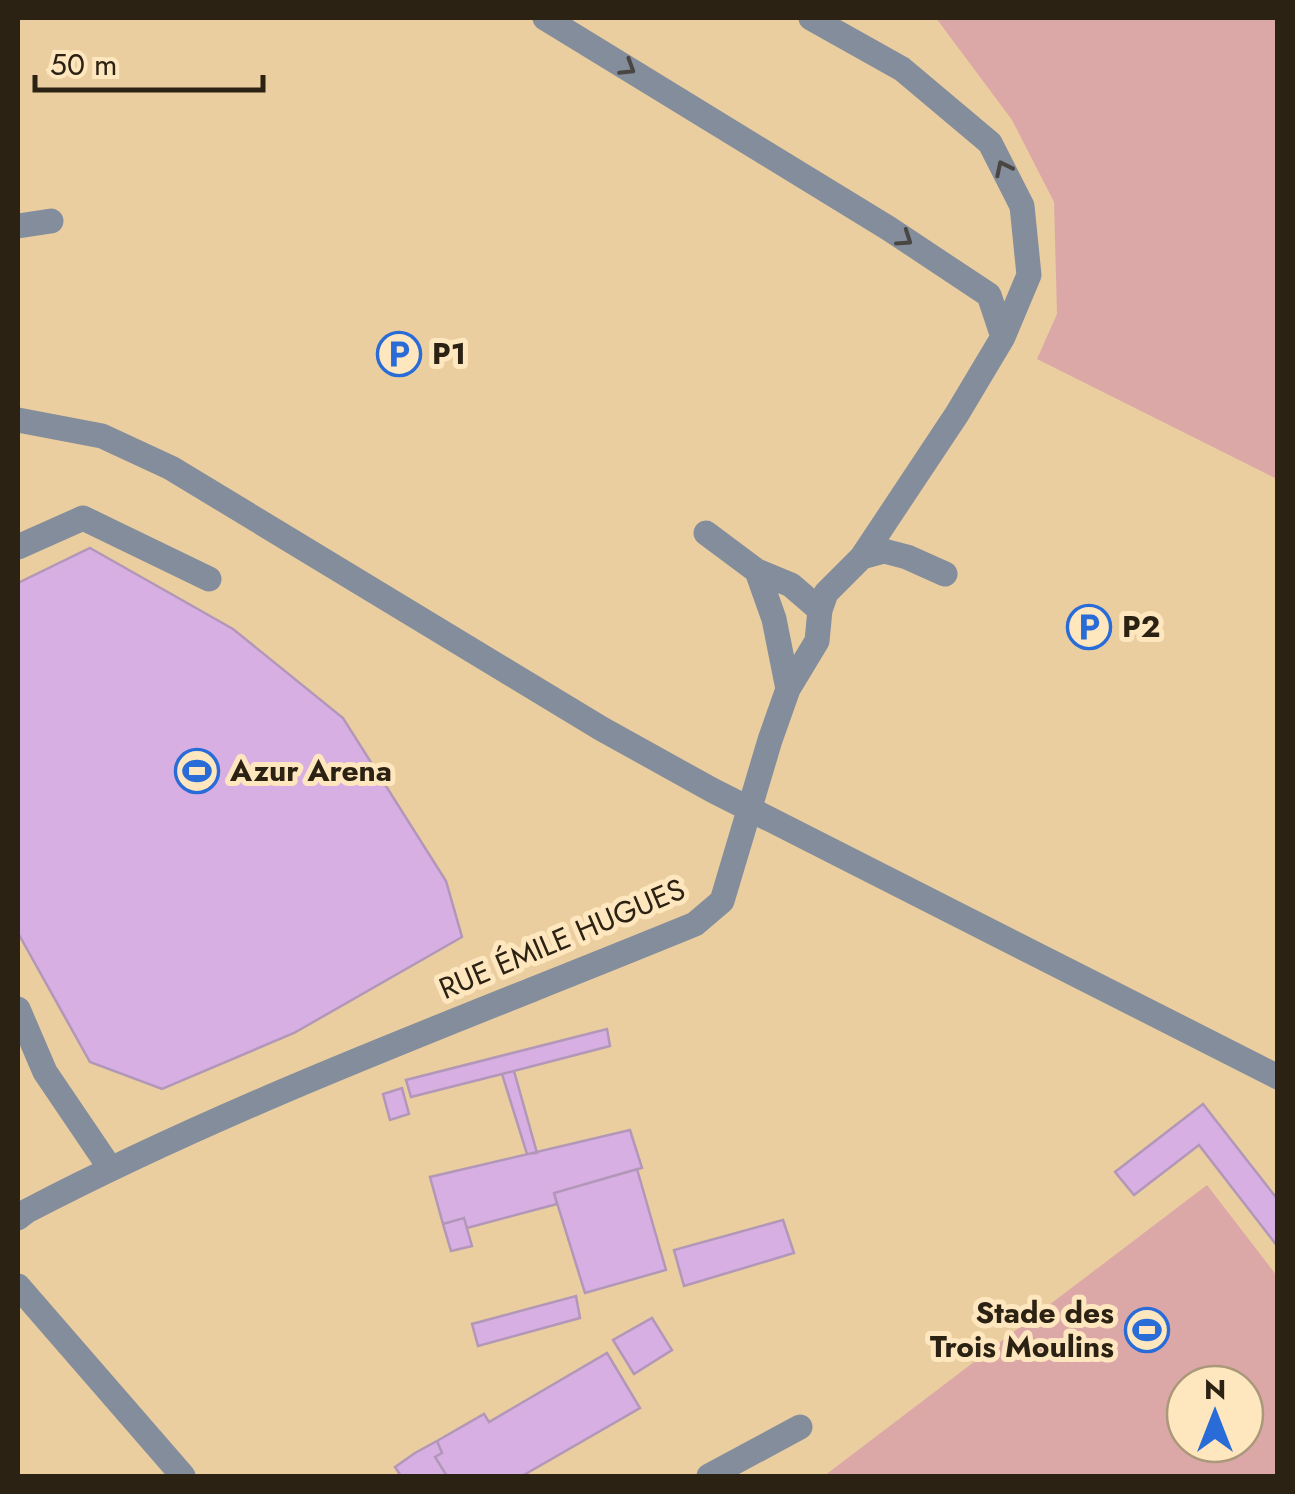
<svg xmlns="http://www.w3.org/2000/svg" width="1295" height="1494" font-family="Jost,sans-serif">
	<rect width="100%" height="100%" fill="#f0d8b1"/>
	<!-- built -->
	<path fill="#eacea0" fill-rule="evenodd" d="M18 18H1277V1476H18ZM1185 1384H1245V1444H1185Z"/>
	<!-- green -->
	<path fill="#dca8a7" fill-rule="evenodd" d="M936 18H1277V479L1037 359 1057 314 1054 202 1012 120Z
		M1207 1185 1277 1276V1476H824ZM1185 1384H1245V1444H1185Z"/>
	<!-- building -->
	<path fill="#d8afe2" stroke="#b297b9" stroke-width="2.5" d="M90 548 233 629 343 718 446 881 462 937 294 1033 162 1089 90 1062 18 933V583Z
		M607 1029 610 1046 502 1074 411 1097 406 1080Z
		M514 1071 537 1153 527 1154 502 1074Z
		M402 1088 409 1114 390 1120 383 1094Z
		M1203 1104 1278 1200V1247L1199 1145 1134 1195 1115 1172Z
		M630 1130 642 1168 554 1193 557 1204 467 1228 464 1218 443 1224 430 1177Z
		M637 1169 666 1270 585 1293 554 1193Z
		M464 1218 472 1246 451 1251 443 1224Z
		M783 1220 794 1253 684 1286 674 1250Z
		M576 1296 580 1318 478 1346 472 1324Z
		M652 1318 672 1350 634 1374 613 1340Z
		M607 1353 640 1408 522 1476H447L435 1457 442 1453 437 1441 484 1414 489 1422Z
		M437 1441 442 1453 435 1457 447 1476H401L395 1467 415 1453Z"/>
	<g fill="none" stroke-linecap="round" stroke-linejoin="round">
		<!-- minor -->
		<path stroke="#838d9c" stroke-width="25" d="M545 18 888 228 989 295 1003 337 1029 275 1022 206 990 143 902 69 811 18
			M18 226 51 221
			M18 420 102 436 171 468 602 729 712 790 1278 1077
			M18 547 83 518 209 579
			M862 557 957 414 1003 337
			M757 571 774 619 788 689
			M820 610 826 593 862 557 884 551 907 557 945 574
			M18 1009 45 1072 110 1168
			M18 1218 27 1211C242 1099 471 1016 695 924L722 901 770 740 788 689 817 641 820 610 791 585 757 571 706 533
			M18 1286 183 1476
			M709 1476 800 1427"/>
	</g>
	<!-- one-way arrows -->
	<defs><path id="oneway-chevron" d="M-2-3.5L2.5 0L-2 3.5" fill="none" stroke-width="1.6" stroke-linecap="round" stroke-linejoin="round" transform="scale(2.5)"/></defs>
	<g stroke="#4a4743">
		<use href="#oneway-chevron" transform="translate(628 68) rotate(32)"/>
		<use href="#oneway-chevron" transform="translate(1003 168) rotate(-116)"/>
		<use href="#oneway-chevron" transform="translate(905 239) rotate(34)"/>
	</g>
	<!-- icons -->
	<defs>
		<symbol id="parking-ring" viewBox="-11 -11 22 22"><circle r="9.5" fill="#fee6be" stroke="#296bd7" stroke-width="1.5"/><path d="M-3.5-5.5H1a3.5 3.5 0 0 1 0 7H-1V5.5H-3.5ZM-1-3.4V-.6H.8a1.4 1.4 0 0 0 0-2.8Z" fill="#296bd7"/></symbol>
		<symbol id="stadium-ring" viewBox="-11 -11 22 22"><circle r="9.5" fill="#fee6be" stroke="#296bd7" stroke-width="1.5"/><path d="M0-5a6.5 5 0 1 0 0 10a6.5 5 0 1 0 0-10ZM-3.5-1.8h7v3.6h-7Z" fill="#296bd7"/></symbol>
	</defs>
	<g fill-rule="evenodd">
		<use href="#parking-ring" x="374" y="329" width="50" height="50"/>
		<use href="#parking-ring" x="1064" y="602" width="50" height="50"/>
		<use href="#stadium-ring" x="172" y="746" width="50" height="50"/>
		<use href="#stadium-ring" x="1122" y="1305" width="50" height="50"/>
	</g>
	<g text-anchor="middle" stroke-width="10" stroke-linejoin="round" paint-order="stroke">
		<!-- poi labels -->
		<g font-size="30" font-weight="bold" fill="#2b2213" stroke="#fee6be" text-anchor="start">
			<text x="432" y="364">P1</text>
			<text x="1122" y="637">P2</text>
			<text x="230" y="781">Azur Arena</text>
			<text x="1114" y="1323" text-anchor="end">Stade des<tspan x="1114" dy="34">Trois Moulins</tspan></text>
		</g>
		<!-- street labels -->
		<g font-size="30" fill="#2b2213" stroke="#fee6be">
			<text transform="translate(562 939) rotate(-23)" y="10">RUE ÉMILE HUGUES</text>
		</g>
	</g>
	<!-- border -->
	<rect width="1295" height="1494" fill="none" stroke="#2b2213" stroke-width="40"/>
	<!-- north arrow -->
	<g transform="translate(1215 1414)"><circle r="48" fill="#fee6be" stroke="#aa987a" stroke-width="2.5"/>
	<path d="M0-8L18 38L0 25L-18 38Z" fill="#296bd7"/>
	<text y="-15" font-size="28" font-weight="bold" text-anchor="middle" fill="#2b2213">N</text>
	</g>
	<!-- scale -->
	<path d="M35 75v15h228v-15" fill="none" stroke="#2b2213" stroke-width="5"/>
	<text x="50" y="75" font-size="30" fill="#2b2213" stroke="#fee6be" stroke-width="8" paint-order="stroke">50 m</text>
</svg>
